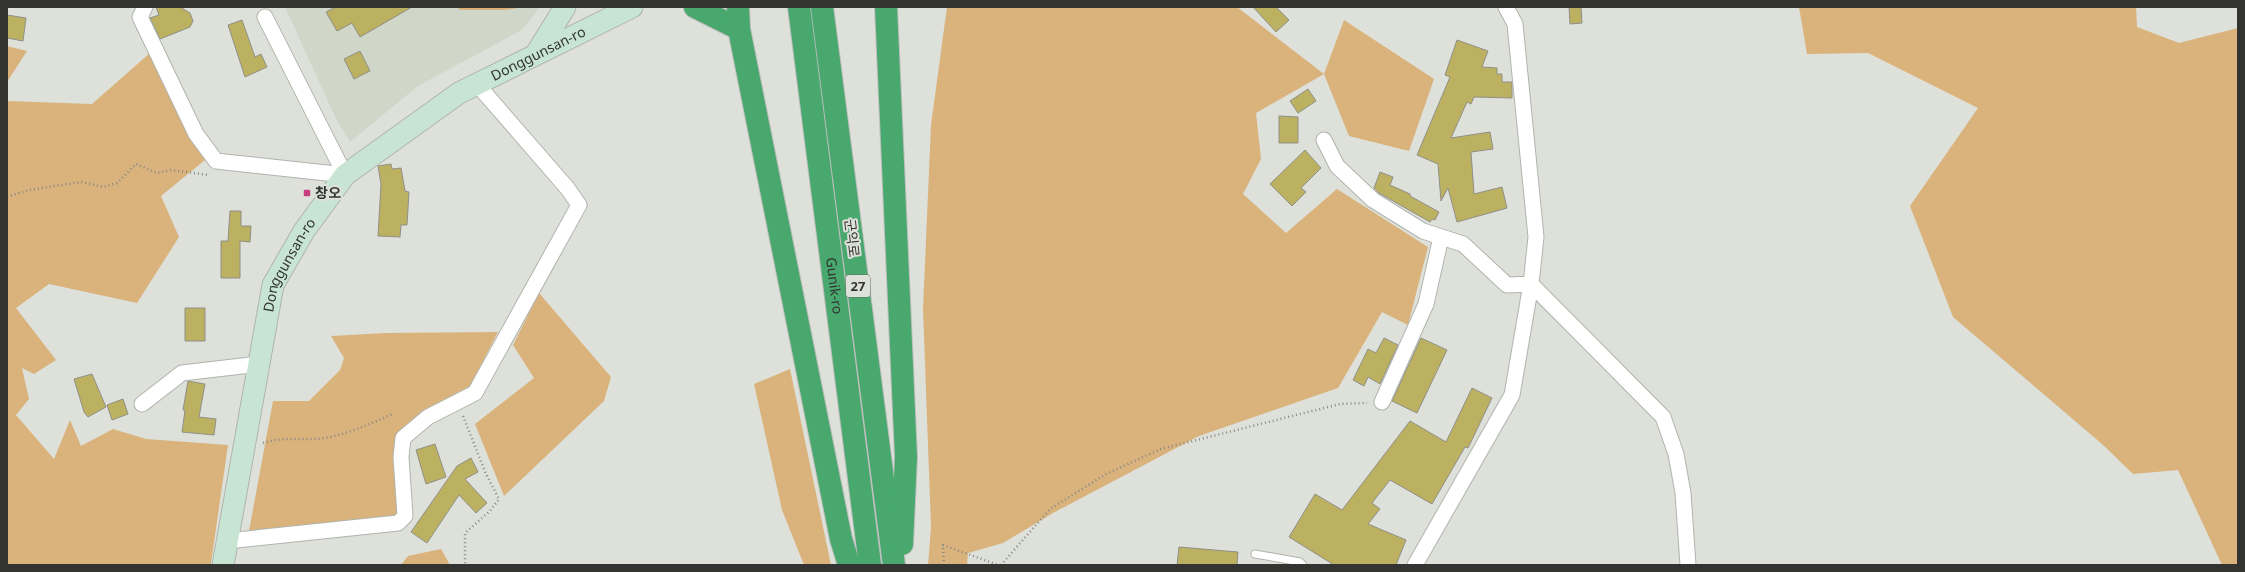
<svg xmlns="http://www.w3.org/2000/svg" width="2245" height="572" font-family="'Noto Sans','Noto Sans KR',sans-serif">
	<rect width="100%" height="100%" fill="#dee1da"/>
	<!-- built -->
	<path fill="#d0d7c9" d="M285 7H540L522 30 418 86 350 142 336 119Z"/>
	<!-- green -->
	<path fill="#d9b27c" d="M457 7H523L506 10H460Z
		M947 7H1237L1324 74 1344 20 1434 79 1409 151 1349 136 1324 74 1256 113 1261 159 1243 194 1286 233 1337 189 1428 247 1408 325 1382 312 1338 388 1199 436 1053 513 1003 543 968 553 967 565H928L931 527 923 309 931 125Z
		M1799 7H2136L2137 27 2179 43 2238 28V565H2222L2178 470 2133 474 2102 444 1953 317 1910 206 1978 108 1868 53 1807 54Z
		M7 46 27 51 7 82Z
		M150 53 205 160 161 196 179 237 137 303 49 284 16 308 56 360 34 374 22 368 29 399 16 415 54 459 70 420 81 446 113 429 146 439 228 445 211 563V565H7V101L92 104Z
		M539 293 611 377 604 401 504 496 475 424 534 378 513 345Z
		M498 332 470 386 426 409 397 436V516L249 531 273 401H309L340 370 344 358 331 336 386 333Z
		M790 369 831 565H804L782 510 754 384Z
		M441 549 450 565H401L408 556Z"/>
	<!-- building -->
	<path fill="#bcb161" stroke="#908f88" d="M156 7H180L190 13 193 21 190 27 160 39 150 18 159 15Z
		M336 7H412L360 37 352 23 337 31 326 12Z
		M1253 7H1276L1289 20 1276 32Z
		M1569 7H1581L1582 23 1570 24Z
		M7 15 26 18 23 41 7 38Z
		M242 20 255 57 261 54 267 67 245 77 228 25Z
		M1457 40 1488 51 1482 67 1497 68V74H1502V82H1512V98L1474 97 1471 104 1467 102 1451 138 1490 132 1493 149 1471 152 1474 194 1502 187 1507 208 1457 222 1448 188 1441 201 1438 164 1417 155 1450 77 1445 75Z
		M360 51 370 71 354 79 344 59Z
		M1308 89 1316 101 1298 113 1290 101Z
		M1279 116 1298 117V143H1279Z
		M1305 150 1321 168 1301 188 1306 192 1292 206 1270 184Z
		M391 164 392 169 401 168 405 191 409 192 407 225H401L400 237 378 236 381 184 378 166Z
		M1380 172 1393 177 1390 185 1410 194V196L1439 212 1435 220 1432 219 1430 222 1379 193 1374 188Z
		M230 211H241V226H251L250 242 240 241V278H221V241H228Z
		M185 308H205V341H185Z
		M1384 338 1398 345 1380 384 1368 377 1364 386 1353 380 1368 349 1376 353Z
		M1421 338 1447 350 1417 413 1392 401Z
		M92 374 106 407 88 417 84 412 74 379Z
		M188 381 205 384 199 417 216 419 214 435 182 432 185 410H183Z
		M1472 388 1492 398 1468 448 1465 447 1432 504 1390 480 1372 503 1380 509 1368 524 1406 540 1396 565H1334L1289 537 1315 494 1342 510 1410 421 1446 442Z
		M123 399 128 414 112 420 107 405Z
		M435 444 446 477 426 484 416 450Z
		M471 458 478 472 465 479 487 503 476 513 459 495 427 543 411 532 457 466Z
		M1179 547 1238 552 1237 565H1177Z"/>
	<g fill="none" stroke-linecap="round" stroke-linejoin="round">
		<defs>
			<path id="lane" d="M1255 554 1300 562 1303 565"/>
			<path id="street" d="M145 7 140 17 196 134 216 161 345 175
				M265 17 345 175
				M1324 140 1337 166 1373 200 1423 231 1463 244 1507 285 1531 284 1663 417 1676 454 1683 493 1688 565
				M1382 402 1426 304 1441 237
				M142 404 182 373 259 364
				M227 541 398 523 405 516 401 457 403 438 428 417 475 393 579 205 568 189 476 83
				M1415 565 1512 395 1531 284 1536 237 1515 24 1506 7"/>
			<g id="secondary">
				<path d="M536 54 565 7"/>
				<path id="s1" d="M223 565 273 285 304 231 345 175 459 93 632 7"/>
			</g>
			<g id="highway">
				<path d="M695 7 739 29"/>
				<path d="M738 7 739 29 841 539 849 565"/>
				<path id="s2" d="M799 7 870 565"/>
				<path d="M822 7 894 565"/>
				<path d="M886 7 906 457 902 544"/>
			</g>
		</defs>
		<!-- lane casing -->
		<use href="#lane" stroke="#b0b4ad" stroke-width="9"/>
		<!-- street casing -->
		<use href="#street" stroke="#b0b4ad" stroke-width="17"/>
		<!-- secondary casing -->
		<use href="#secondary" stroke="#b0b4ad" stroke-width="23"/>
		<!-- highway casing -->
		<use href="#highway" stroke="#bebebd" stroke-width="24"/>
		<!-- path -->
		<path stroke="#888a85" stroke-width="2.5" stroke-dasharray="1 3" stroke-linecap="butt" d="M7 197 29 190 81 182 103 187 117 183 136 164 157 173 171 170 209 175
			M463 416 486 474 499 499 490 511 465 533V565
			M263 443C284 436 304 441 325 438 348 434 370 424 392 414
			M944 565 943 545 998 565
			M1001 565 1050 509 1106 474 1161 449 1340 404 1367 403"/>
		<!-- lane -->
		<use href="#lane" stroke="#fff" stroke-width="7"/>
		<!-- street -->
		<use href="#street" stroke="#fff" stroke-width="15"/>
		<!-- secondary -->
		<use href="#secondary" stroke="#c8e5d3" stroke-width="21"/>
		<!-- highway -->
		<use href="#highway" stroke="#48a86d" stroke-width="22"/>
	</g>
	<!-- markers -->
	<rect fill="#c73f7c" stroke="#dee1da" stroke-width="1.5" x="303" y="189" width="8" height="8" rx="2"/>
	<g text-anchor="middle" stroke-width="4" stroke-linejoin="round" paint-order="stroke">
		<!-- shield labels -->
		<rect fill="#dee1da" stroke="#666864" stroke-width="1" x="846" y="275" width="24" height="22" rx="3"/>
		<g font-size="13" font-weight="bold" fill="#333431">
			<text x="858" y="291">27</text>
		</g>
		<!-- street labels -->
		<g font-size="14" fill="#333431" stroke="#dee1da">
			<text dy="5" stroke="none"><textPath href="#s1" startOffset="645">Donggunsan-ro</textPath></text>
			<text transform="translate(852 238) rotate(83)" y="5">군익로</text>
			<text dy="5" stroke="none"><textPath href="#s1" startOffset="309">Donggunsan-ro</textPath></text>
			<text dy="5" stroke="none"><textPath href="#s2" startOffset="281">Gunik-ro</textPath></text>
		</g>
		<!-- poi labels -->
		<g font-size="14" font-weight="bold" fill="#333431" stroke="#dee1da" text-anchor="start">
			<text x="315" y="198">창오</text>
		</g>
	</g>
	<!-- border -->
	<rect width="2245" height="572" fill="none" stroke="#333431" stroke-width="16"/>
</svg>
